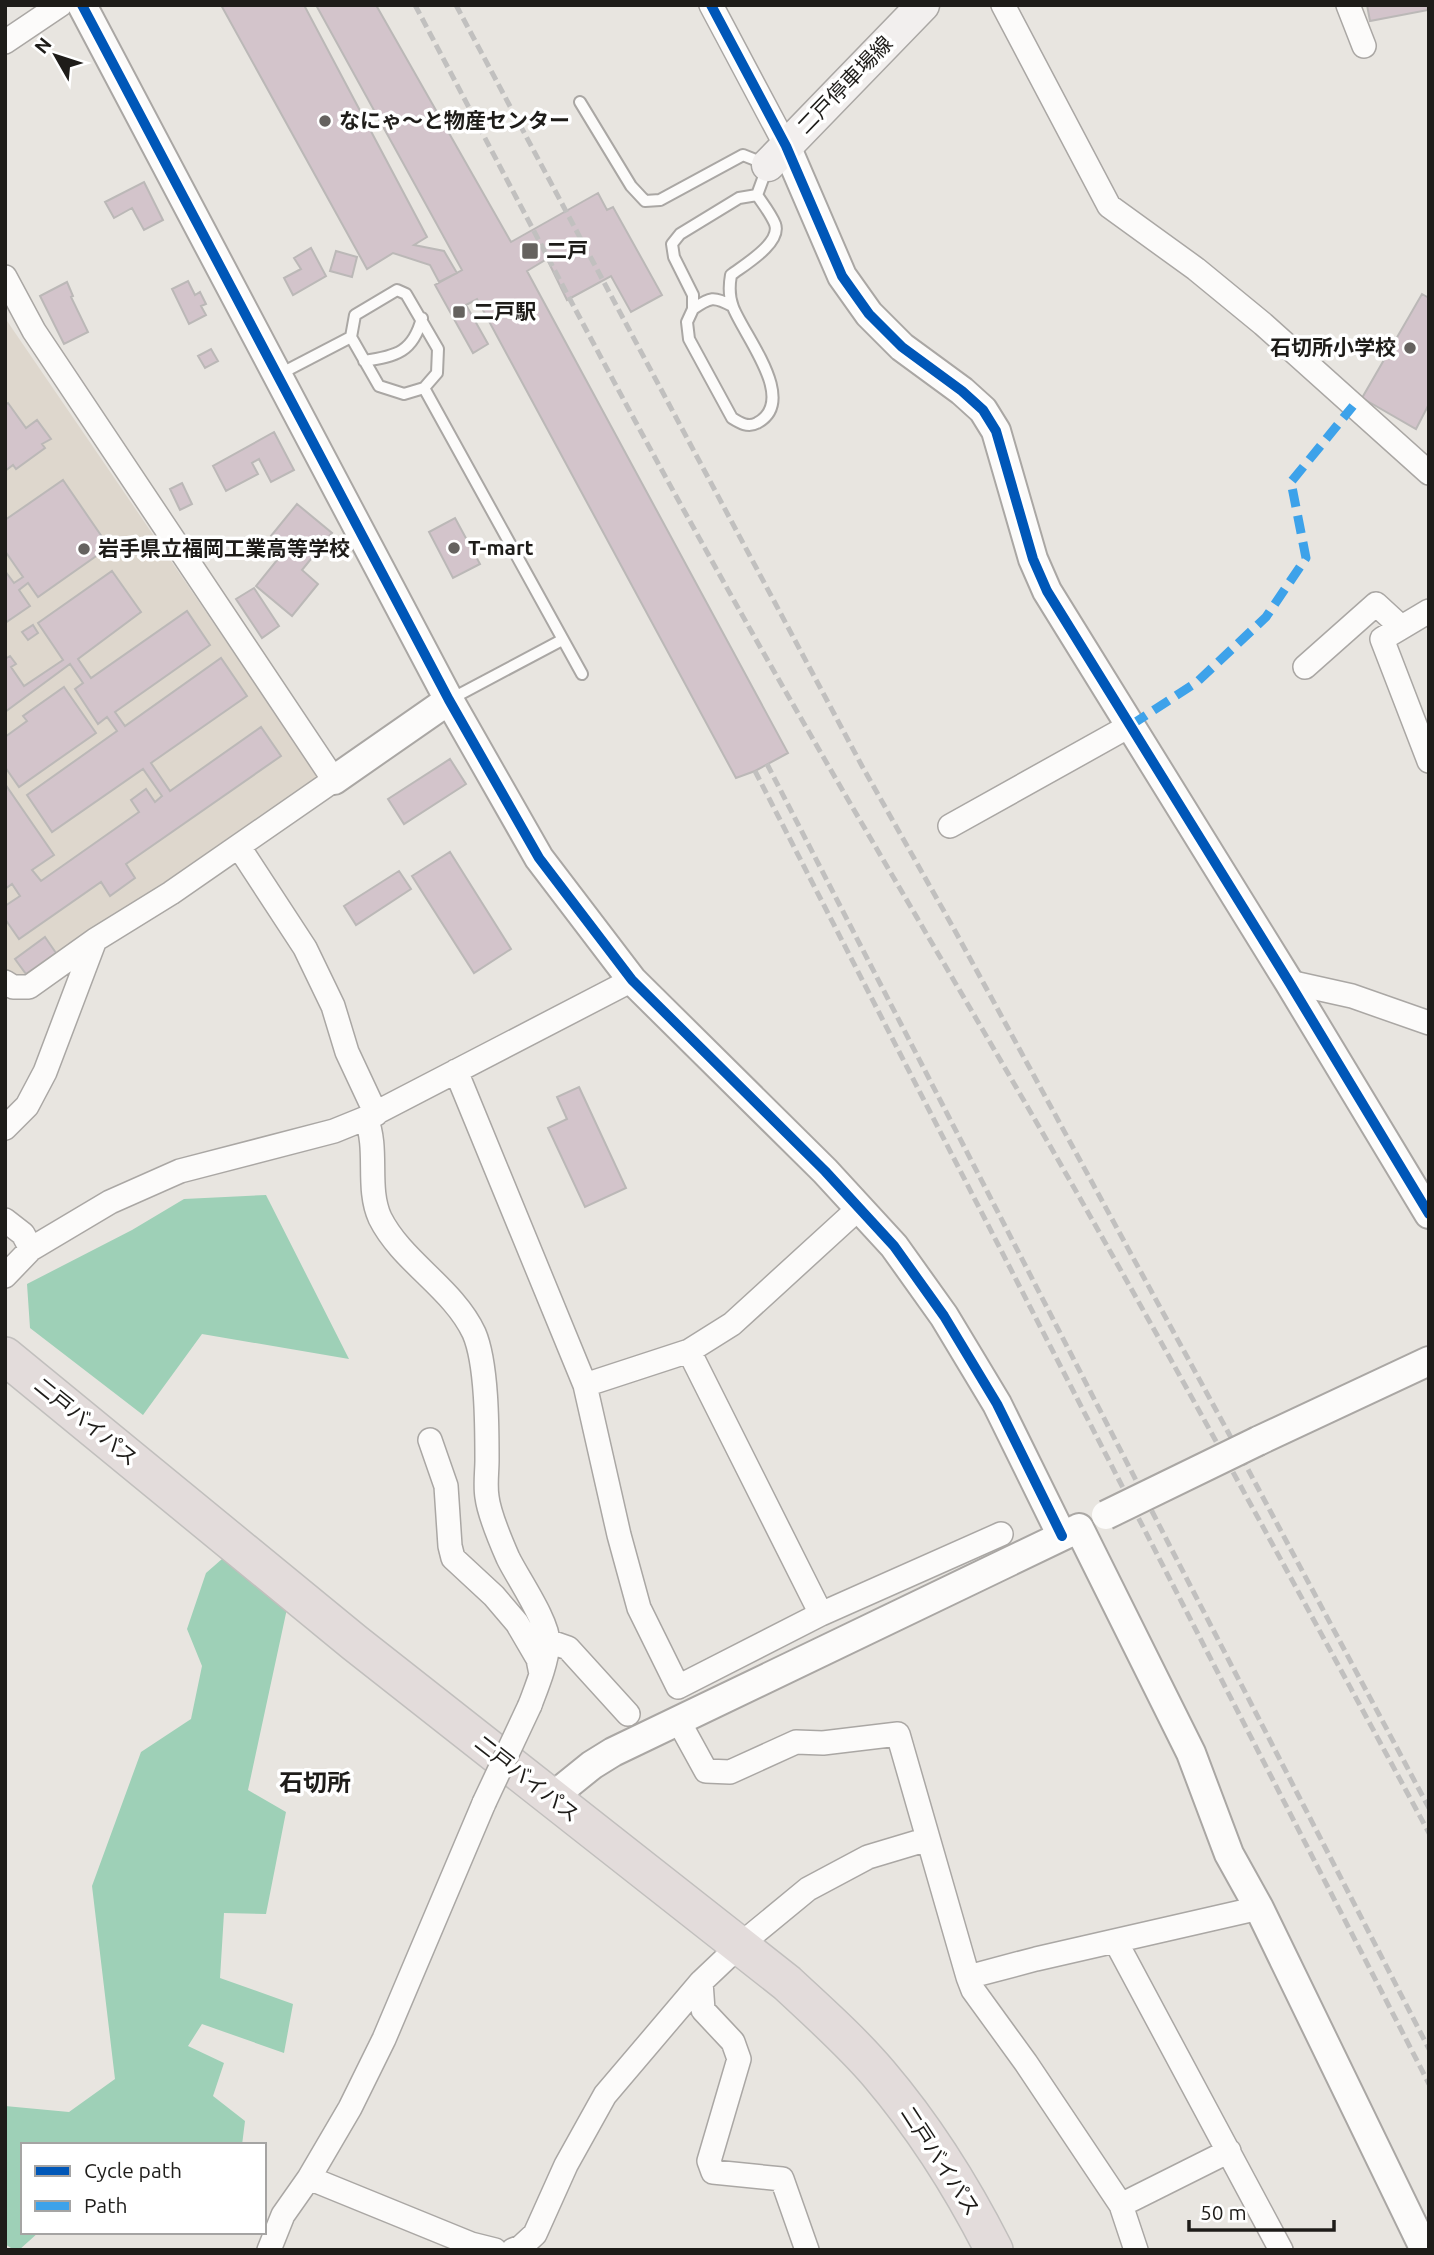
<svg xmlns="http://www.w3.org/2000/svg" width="1434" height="2255" font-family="Ubuntu,'Noto Sans JP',sans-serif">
	<rect width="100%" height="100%" fill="#e8e5e0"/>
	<!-- built -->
	<path fill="#ded7cd" d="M5 318 318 776 311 785 23 980 5 971Z"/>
	<!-- forest -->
	<path fill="#9ed0b7" d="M266 1195 349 1359 202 1334 143 1415 30 1328 27 1284 132 1230 184 1199Z
		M230 1552 288 1604 248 1790 286 1812 266 1914 224 1913 220 1978 293 2004 284 2053 202 2024 188 2046 224 2063 213 2096 245 2121 242 2145H23V2232H39L19 2250H14L5 2244V2106L69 2112 115 2079 92 1886 141 1752 191 1719 202 1666 187 1629 206 1573Z"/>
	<!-- building -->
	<path fill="#d3c4cb" stroke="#bbb8b7" stroke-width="2" d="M221 5H304L427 237 414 245 444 251 457 273 439 282 430 265 393 253 367 269Z
		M316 5H376L511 242 598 193 607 210 613 207 662 295 631 312 611 276 567 300 547 259 527 271 788 753 755 771 736 778 477 299 466 305 488 344 473 353 435 285 462 270Z
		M1367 5H1427L1428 10 1370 21Z
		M144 182 163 220 144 230 132 208 114 218 105 202Z
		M311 248 326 276 293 295 284 278 301 269 294 258Z
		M336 251 357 257 352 277 330 271Z
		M188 281 195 295 200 292 206 304 201 306 206 315 189 324 172 289Z
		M67 282 73 296 71 297 88 332 64 344 40 296Z
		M1422 294 1429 298V404L1416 429 1362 398Z
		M211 349 218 361 205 368 198 356Z
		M8 403 26 428 37 420 51 439 42 444 45 448 16 469 13 465 5 471V405Z
		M274 432 294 470 271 482 259 459 252 463 258 474 226 491 213 466Z
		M63 480 109 547 38 597 28 583 19 590 30 606 5 623V571L14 583 23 577 5 551V520Z
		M182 483 192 504 180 510 170 489Z
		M297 504 332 533 302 570 318 584 292 616 256 586 286 549 271 536Z
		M455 518 480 564 453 578 429 532Z
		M112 571 141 612 78 659 91 678 187 611 210 645 115 712 125 726 221 658 247 696 151 763 170 791 261 727 281 756 126 864 135 878 110 896 101 882 19 939 5 919V906L20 896 12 884 5 889V784L54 855 32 870 41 881 139 812 131 800 146 789 155 802 162 796 143 769 52 832 27 795 117 731 107 717 98 724 75 689 83 683 70 664 5 712V659L10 656 16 664 11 667 24 686 63 660 38 623Z
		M254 588 279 626 262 638 236 599Z
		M33 625 38 633 28 640 22 632Z
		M64 687 96 733 19 787 5 767V737L27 721 23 716Z
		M450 759 466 784 404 824 388 799Z
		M450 852 511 949 474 973 412 876Z
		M399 871 411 889 356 925 344 906Z
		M45 937 56 953 26 974 15 959Z
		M579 1087 626 1188 585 1207 548 1128 567 1119 557 1097Z"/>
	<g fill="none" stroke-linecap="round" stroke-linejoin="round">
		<defs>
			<path id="service" d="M580 102 631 186 645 201 660 200 743 155 768 165 757 195C763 204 771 214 775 224 782 243 744 265 731 275 729 286 729 297 733 307 744 336 799 401 757 423 748 428 740 423 732 418L689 339 687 322 693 309V295L674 257 672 244 680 234 739 198 757 195
				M693 309C710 297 714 296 732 306
				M364 361C397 356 413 352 422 318
				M278 375 351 337 355 315 397 290 406 294 438 349 437 373 424 388 404 394 379 386 351 337
				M424 388 582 674
				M451 699 562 640"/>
			<path id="minor" d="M711 5 786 146
				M1003 5 1109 206 1196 269 1263 324 1429 473
				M1348 5 1364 46
				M5 42 60 5
				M5 277 34 331 334 780 171 893 95 940 29 987H13L5 982
				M1429 611 1382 639 1429 761
				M1305 667 1376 604 1401 627
				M950 826 1131 725
				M239 847 305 948 333 1006 347 1052 376 1114
				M1289 982 1352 996 1429 1023
				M456 1071 585 1385 619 1535 639 1608 678 1687 821 1614 1001 1534
				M366 1118C379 1150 366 1187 380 1218 402 1262 453 1288 474 1333 487 1363 487 1427 487 1460 487 1472 485 1485 487 1497 489 1514 501 1542 508 1558 517 1577 550 1624 548 1644 546 1665 537 1686 530 1705
				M5 1128 27 1106 45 1072 95 940
				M5 1220 23 1234 31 1249
				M5 1276 31 1249 110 1202 180 1171 334 1131 366 1118 632 980
				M689 1351 821 1614
				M585 1385 689 1351 732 1324 859 1208
				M430 1440 446 1486 450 1546 453 1558 494 1596 517 1623 538 1659 541 1674
				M548 1641 568 1648 628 1714
				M678 1720 706 1771 730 1772 796 1742 823 1743 898 1734 968 1977 1036 1959 1259 1908
				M1116 1942 1281 2250
				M968 1977 973 1990 1026 2063 1121 2205
				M701 1982 703 2010 733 2042 739 2059 709 2161 713 2172 782 2179 807 2250
				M309 2178 471 2244 495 2250
				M269 2250 283 2215 309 2178 350 2108 384 2039 484 1803
				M513 2250 521 2247 535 2234 566 2165 605 2095 701 1982 740 1945 808 1889 868 1857 928 1839
				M1136 2250 1121 2205 1229 2151"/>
			<path id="tertiary" d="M82 5 449 700 539 858 632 980 825 1171 894 1246 944 1316 997 1404 1062 1536
				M786 146 842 276 869 314 902 347 962 391 983 410 996 431 1033 559 1047 591 1289 982 1429 1214
				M334 780 449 700
				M1258 1441 1429 1361
				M1079 1528 1191 1753 1229 1854 1259 1908 1425 2250
				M551 1798 592 1765 613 1752 1077 1529"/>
			<path id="secondary" d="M768 165 923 5"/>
			<path id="trunk" d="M5 1356 355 1643 787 1983C818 2012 851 2041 879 2074 925 2128 962 2187 994 2250"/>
		</defs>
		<!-- service casing -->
		<use href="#service" stroke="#aaa7a4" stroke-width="14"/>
		<!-- minor casing -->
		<use href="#minor" stroke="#aaa7a4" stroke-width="26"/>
		<!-- tertiary casing -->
		<use href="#tertiary" stroke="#aaa7a4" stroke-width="32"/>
		<!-- secondary casing -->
		<use href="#secondary" stroke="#aaa7a4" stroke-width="35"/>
		<!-- trunk casing -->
		<use href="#trunk" stroke="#c1bfbd" stroke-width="40"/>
		<!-- service -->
		<use href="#service" stroke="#fcfbfa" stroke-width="10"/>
		<!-- minor -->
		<use href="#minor" stroke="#fcfbfa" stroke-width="23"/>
		<!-- tertiary -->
		<use href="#tertiary" stroke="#fcfbfa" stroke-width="28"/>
		<!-- secondary -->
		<use href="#secondary" stroke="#f2efee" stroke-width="32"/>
		<!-- trunk -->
		<use href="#trunk" stroke="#e3dcdb" stroke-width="37"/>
		<!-- rail -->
		<path stroke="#c1c0bf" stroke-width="5" stroke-dasharray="10 5" stroke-linecap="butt" d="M415 5C510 185 603 365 702 543 810 739 926 931 1038 1125 1173 1359 1301 1596 1429 1833
			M456 5 862 766 954 929 1228 1432 1429 1808
			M767 764 1429 2049
			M755 771 1429 2084"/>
		<defs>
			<path id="minor-bridge" d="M484 1803 530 1705"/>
			<path id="tertiary-bridge" d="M1106 1515 1258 1441"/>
		</defs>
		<!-- minor-bridge casing -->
		<use href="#minor-bridge" stroke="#aaa7a4" stroke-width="26" stroke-linecap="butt"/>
		<!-- tertiary-bridge casing -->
		<use href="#tertiary-bridge" stroke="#aaa7a4" stroke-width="32" stroke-linecap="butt"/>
		<!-- minor-bridge -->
		<use href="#minor-bridge" stroke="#fcfbfa" stroke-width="23"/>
		<!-- tertiary-bridge -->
		<use href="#tertiary-bridge" stroke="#fcfbfa" stroke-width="28"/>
		<!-- quiet -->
		<path stroke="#3da2ea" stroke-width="9" stroke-dasharray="18 9" stroke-linecap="butt" d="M1131 725 1197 682 1266 617 1306 558 1291 482 1353 406"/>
		<defs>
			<path id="cycleway" d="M82 5 449 700 539 858 632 980 825 1171 894 1246 944 1316 997 1404 1062 1536
				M711 5 786 146 842 276 869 314 902 347 962 391 983 410 996 431 1033 559 1047 591 1289 982 1429 1214"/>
		</defs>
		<!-- cycleway casing -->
		<use href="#cycleway" stroke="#fff" stroke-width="15"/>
		<!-- cycleway -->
		<use href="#cycleway" stroke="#0057b8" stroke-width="10"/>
	</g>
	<!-- markers -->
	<g fill="#65625f" stroke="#fff" stroke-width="2.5">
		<circle cx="325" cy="121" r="7"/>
		<rect x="521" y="242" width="18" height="18" rx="3.5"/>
		<rect x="452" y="305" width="14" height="14" rx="3.5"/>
		<circle cx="1410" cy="348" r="7"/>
		<circle cx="454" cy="548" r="7"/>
		<circle cx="84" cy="549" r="7"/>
	</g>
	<g text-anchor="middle" stroke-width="7" stroke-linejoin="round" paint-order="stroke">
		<!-- street labels -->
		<g font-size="21" fill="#1e1c19" stroke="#fff">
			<text transform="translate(845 85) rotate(-46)" y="7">二戸停車場線</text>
			<text transform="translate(86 1422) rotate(39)" y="7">二戸バイパス</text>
			<text transform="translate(527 1779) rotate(38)" y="7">二戸バイパス</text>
			<text transform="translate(940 2161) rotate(57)" y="7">二戸バイパス</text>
		</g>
		<!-- poi labels -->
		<g font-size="21" font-weight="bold" fill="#1e1c19" stroke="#fff" text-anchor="start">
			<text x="339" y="128">なにゃ～と物産センター</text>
			<text x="546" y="258">二戸</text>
			<text x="473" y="319">二戸駅</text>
			<text x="1396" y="355" text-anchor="end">石切所小学校</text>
			<text x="468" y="555">T-mart</text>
			<text x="98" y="556">岩手県立福岡工業高等学校</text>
		</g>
		<!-- quarter labels -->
		<g font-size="24" font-weight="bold" fill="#1e1c19" stroke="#fff">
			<text x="315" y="1791">石切所</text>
		</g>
	</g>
	<!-- border -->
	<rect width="1434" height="2255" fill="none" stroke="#1e1c19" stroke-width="14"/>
	<!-- legend -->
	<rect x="21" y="2143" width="245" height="91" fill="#ffffff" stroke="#a5a4a3" stroke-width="2"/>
	<rect x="35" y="2166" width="35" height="10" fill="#0057b8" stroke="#a5a4a3" stroke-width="2"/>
	<text x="84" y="2178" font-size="21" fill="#1e1c19">Cycle path</text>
	<rect x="35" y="2201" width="35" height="10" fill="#3da2ea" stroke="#a5a4a3" stroke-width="2"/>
	<text x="84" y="2213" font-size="21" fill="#1e1c19">Path</text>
	<!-- north arrow -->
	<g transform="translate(56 56) rotate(309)" stroke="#ffffff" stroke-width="5" paint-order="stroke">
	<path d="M0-5L12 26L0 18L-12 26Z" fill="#1e1c19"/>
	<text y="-10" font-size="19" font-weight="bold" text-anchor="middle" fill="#1e1c19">N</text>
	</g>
	<!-- scale -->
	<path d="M1189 2220v10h145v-10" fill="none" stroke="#1e1c19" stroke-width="3.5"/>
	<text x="1200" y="2220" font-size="21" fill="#1e1c19" stroke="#ffffff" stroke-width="5" paint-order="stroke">50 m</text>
</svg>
